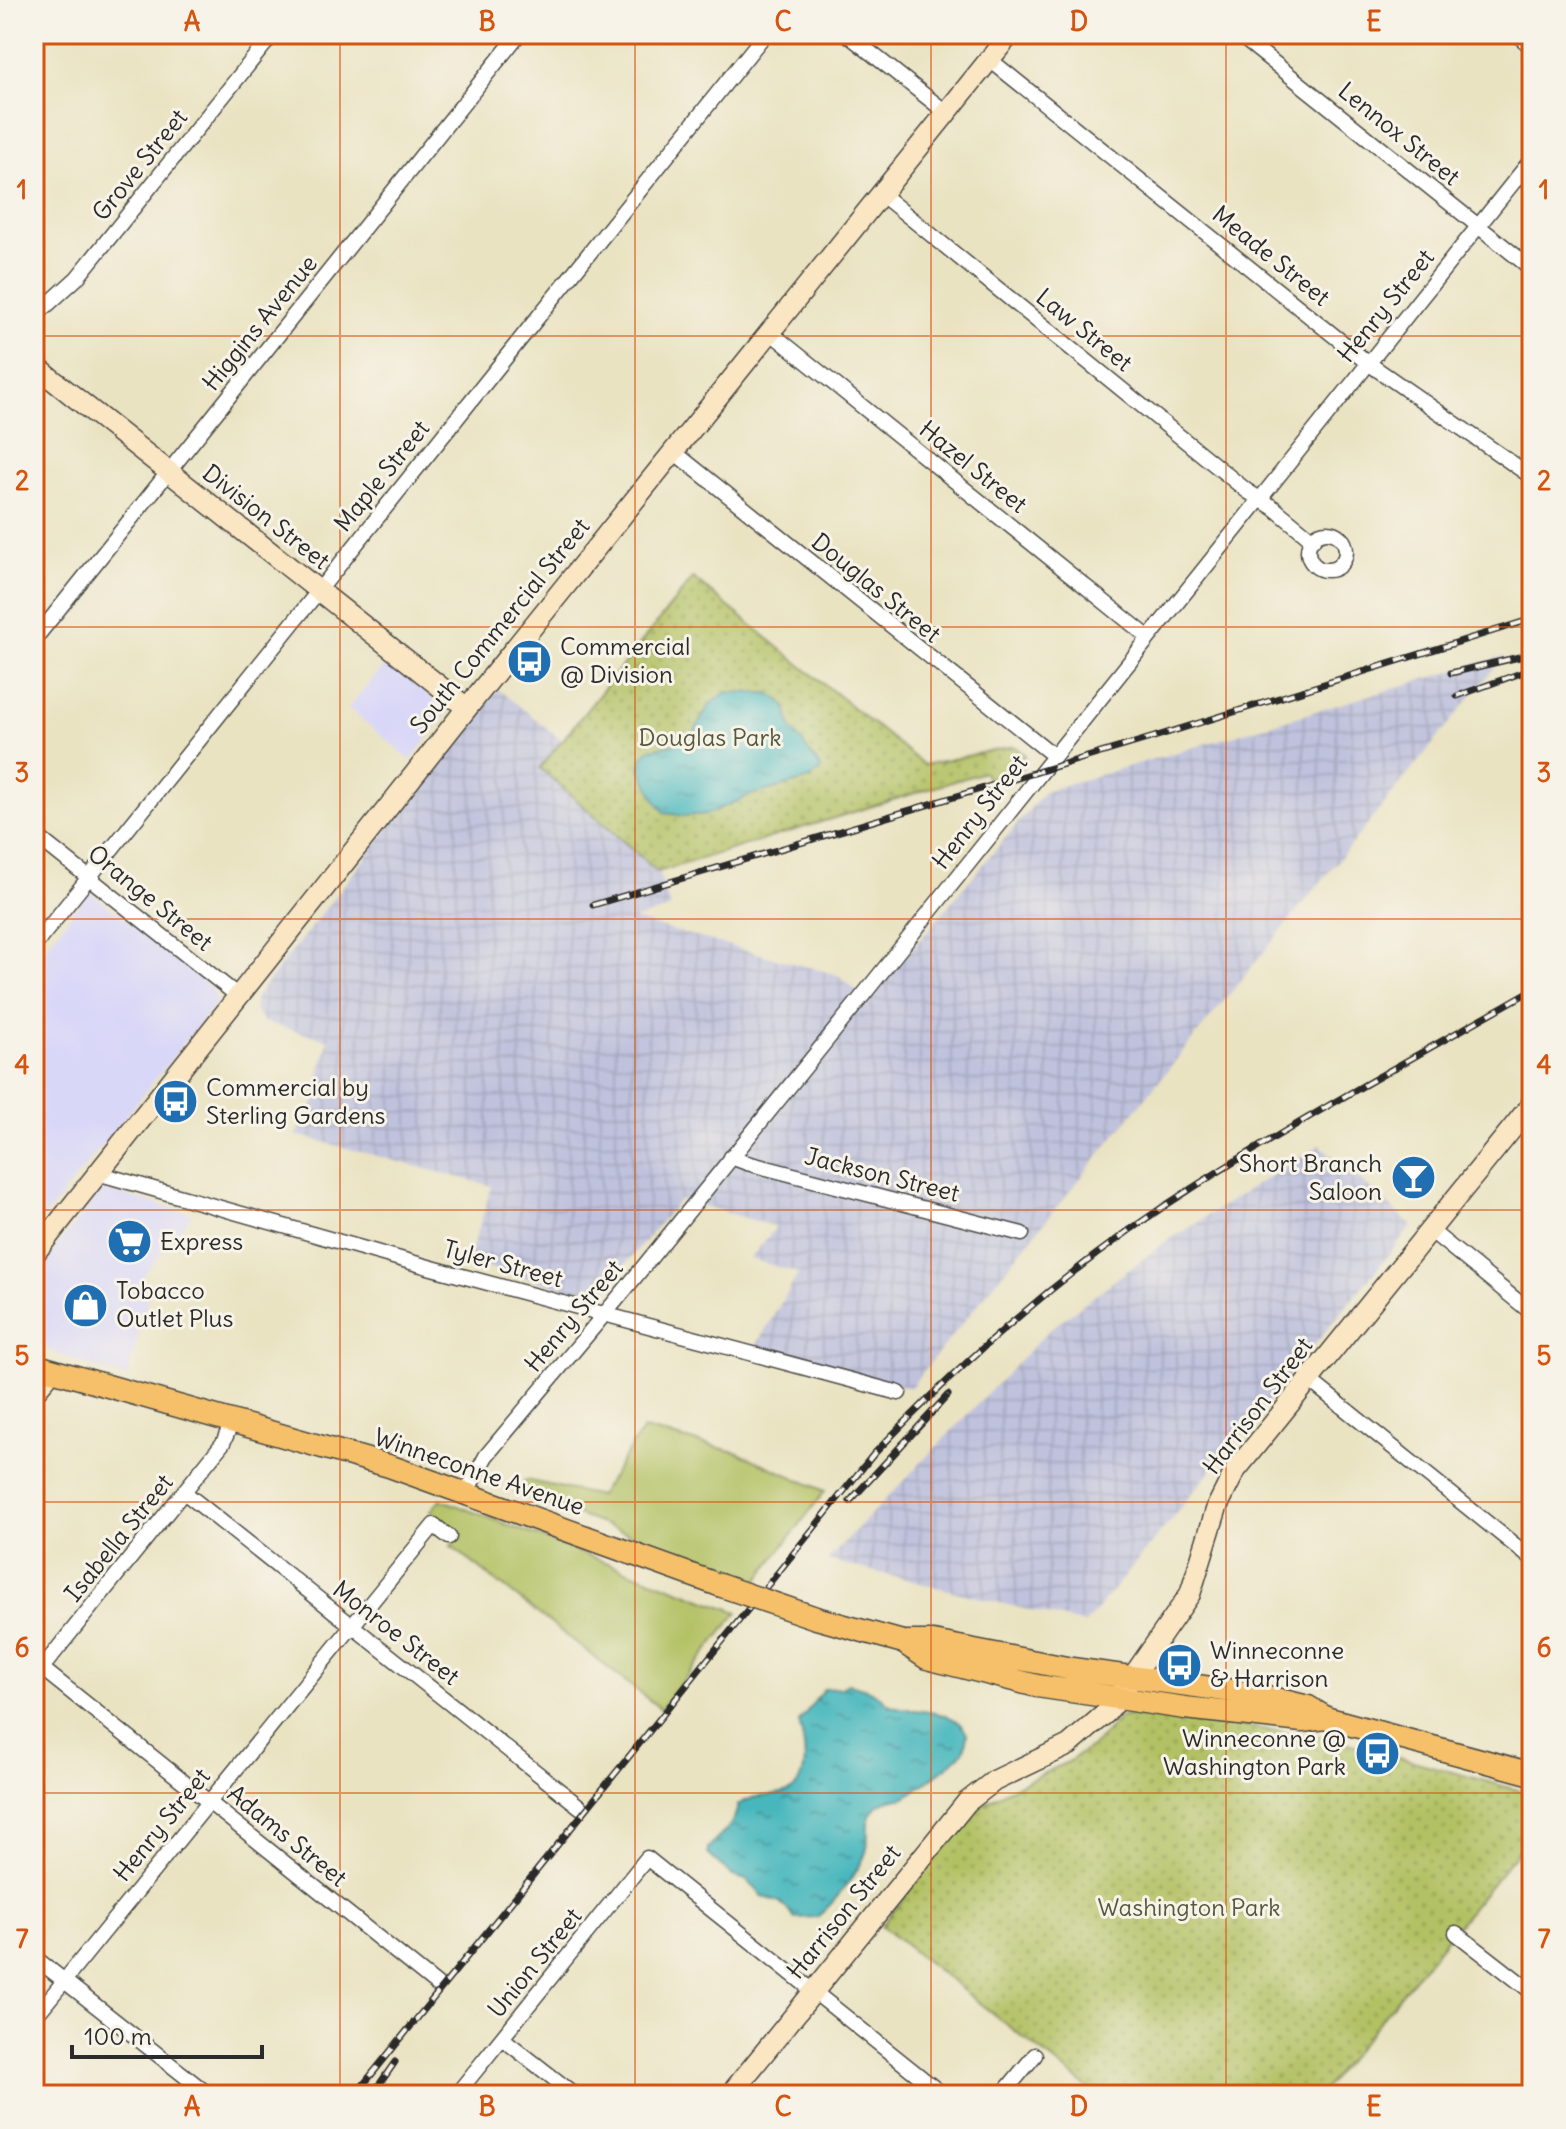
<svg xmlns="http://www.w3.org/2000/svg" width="1566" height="2129" font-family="Delius,sans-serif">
	<defs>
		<pattern id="industrial-grid" width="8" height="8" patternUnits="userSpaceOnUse" patternTransform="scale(2)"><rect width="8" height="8" fill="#c0c2dd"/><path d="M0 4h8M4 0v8" fill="none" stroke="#a5a7be"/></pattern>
		<pattern id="park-dots" width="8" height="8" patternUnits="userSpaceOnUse" patternTransform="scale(2)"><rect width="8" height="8" fill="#b2c163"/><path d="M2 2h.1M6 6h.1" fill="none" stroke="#919d52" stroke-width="1.8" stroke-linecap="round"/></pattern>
		<pattern id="water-ripples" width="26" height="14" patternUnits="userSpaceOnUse" patternTransform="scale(2)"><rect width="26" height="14" fill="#47b7bd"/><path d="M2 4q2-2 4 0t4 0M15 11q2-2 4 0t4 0" fill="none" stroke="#3b959a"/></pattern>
	</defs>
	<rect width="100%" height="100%" fill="#f7f3e8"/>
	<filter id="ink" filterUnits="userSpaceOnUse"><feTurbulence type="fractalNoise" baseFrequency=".0125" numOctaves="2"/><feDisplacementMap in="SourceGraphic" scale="16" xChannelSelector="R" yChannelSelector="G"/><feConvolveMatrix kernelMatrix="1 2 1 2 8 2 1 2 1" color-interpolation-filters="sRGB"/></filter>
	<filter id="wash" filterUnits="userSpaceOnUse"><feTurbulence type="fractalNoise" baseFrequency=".006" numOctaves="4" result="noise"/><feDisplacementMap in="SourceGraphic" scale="32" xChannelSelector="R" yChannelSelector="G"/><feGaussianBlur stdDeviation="1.8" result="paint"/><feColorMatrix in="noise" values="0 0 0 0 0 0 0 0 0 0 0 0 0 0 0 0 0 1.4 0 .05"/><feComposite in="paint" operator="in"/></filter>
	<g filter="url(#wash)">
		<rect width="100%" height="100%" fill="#eae3c2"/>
		<!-- built -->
		<path fill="#d9d7f8" d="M387 662 443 707 446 713 411 760 348 708Z
			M92 893 213 989 217 1002 34 1230V961L86 896Z
			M102 1189 192 1214 133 1289 149 1294 127 1378 52 1352 34 1339V1275Z"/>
		<!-- industrial -->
		<path fill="url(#industrial-grid)" d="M1504 656 910 1388 755 1347 799 1273 750 1259 776 1227 680 1199 598 1297 468 1262 492 1186 296 1135 317 1098 320 1069 329 1040 264 1022 254 1010 256 997 498 689 563 741 540 769 658 872 671 908 633 920 838 975 868 1001 1045 791Z
			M1320 1145 1412 1226 1085 1624 827 1560 1050 1329 1164 1243Z"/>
		<!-- green -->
		<path fill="#b2c163" stroke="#6e7647" stroke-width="2" d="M643 1429 736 1452 825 1491 757 1581 515 1492 526 1480 599 1496Z
			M440 1499 707 1601 738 1612 661 1709 451 1546 461 1534 431 1511Z"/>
		<!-- park -->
		<path fill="url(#park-dots)" stroke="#6e7647" stroke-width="2" d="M693 578 924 765 1014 746 1025 755 1024 767 987 779 984 772 658 872 540 768Z
			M1131 1716 1232 1725 1330 1738 1532 1794V1834L1319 2095H1097L881 1926 975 1810 1005 1791 1068 1762 1095 1744 1120 1717Z"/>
		<!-- water -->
		<path fill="url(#water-ripples)" stroke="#397174" stroke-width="2" d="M727 692 769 693 779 700 786 707 791 728 821 768 811 779 751 795 708 814 684 816 665 813 656 801 640 768 642 759 649 750 683 741 695 730 710 704Z
			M848 1684C858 1686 869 1689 878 1695 884 1699 886 1704 893 1706 917 1714 954 1706 967 1734 966 1739 966 1747 963 1752 958 1759 912 1794 904 1797 892 1800 880 1800 872 1812 865 1823 869 1836 867 1848 863 1868 833 1904 817 1917L795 1918 780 1902 764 1897 747 1880 733 1876 708 1854V1848C722 1834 735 1825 738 1805 752 1795 764 1797 781 1794 814 1787 805 1745 799 1722L824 1689 841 1688Z"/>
	</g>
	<g filter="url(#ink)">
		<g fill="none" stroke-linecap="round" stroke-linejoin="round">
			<defs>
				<path id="street" d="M847 34 947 113
					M1238 34 1532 269
					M1516 34 1532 47
					M989 59 1368 363 1532 477
					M881 194 1247 491 1274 508 1313 540
					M34 317 77 278 273 34
					M770 332 1148 637
					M674 452 1053 755
					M1308 551a19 19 0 1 1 38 0a19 19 0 1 1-38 0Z
					M34 640 519 34
					M34 834 238 996
					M34 946 765 34
					M731 1157 747 1163 1022 1234
					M97 1173 432 1268 899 1393
					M1430 1230 1532 1313
					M1308 1379 1532 1559
					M184 1492 580 1807
					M466 1493 486 1456 623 1292 856 1004 1532 159
					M34 1662 437 1985
					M34 1678 223 1443 232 1422
					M1456 1933 1532 1992
					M34 1957 209 2095
					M34 2018 434 1525 449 1537
					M502 2038 575 2095
					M456 2095 647 1858 943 2095
					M1002 2095 1035 2055"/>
				<path id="secondary" d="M34 365 467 708
					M34 1254 467 708 1010 34
					M34 1392 52 1371
					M730 2095 967 1802 994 1781 1069 1745 1106 1713 1118 1698 1190 1594 1217 1507 1235 1471 1532 1104"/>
				<path id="primary" d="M34 1365 389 1466 719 1585
					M903 1642H933L1072 1669 1255 1694 1308 1707 1326 1718 1532 1774
					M903 1642 927 1658 1037 1686 1185 1708 1302 1721 1326 1718"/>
			</defs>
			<!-- street casing -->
			<use href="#street" stroke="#484742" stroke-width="17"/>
			<!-- secondary casing -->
			<use href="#secondary" stroke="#484742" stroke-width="23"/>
			<!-- primary casing -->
			<use href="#primary" stroke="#484742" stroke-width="25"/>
			<!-- street -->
			<use href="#street" stroke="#fff" stroke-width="14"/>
			<!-- secondary -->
			<use href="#secondary" stroke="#fbe6c4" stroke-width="20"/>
			<!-- primary -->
			<use href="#primary" stroke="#f6c06b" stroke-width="22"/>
			<defs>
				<path id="rail" d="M1451 673 1532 654
					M1457 696 1532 669
					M593 905 1154 737 1532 619
					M850 1501 948 1395
					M355 2095 873 1455C969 1354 1079 1259 1197 1185 1306 1116 1420 1054 1532 990
					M372 2095 395 2062"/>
			</defs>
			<!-- rail casing -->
			<use href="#rail" stroke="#2b2b2b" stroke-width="7"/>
			<!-- rail -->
			<use href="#rail" stroke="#f7f3e8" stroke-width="4" stroke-dasharray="12" stroke-linecap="butt"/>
			<defs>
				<path id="primary-bridge" d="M719 1585 816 1618 903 1642"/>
			</defs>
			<!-- primary-bridge casing -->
			<use href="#primary-bridge" stroke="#484742" stroke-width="25" stroke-linecap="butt"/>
			<!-- primary-bridge -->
			<use href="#primary-bridge" stroke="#f6c06b" stroke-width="22"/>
		</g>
	</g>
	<!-- grid -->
	<path fill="none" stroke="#d5540f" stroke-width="2" stroke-opacity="0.55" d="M340 34V2095M635 34V2095M931 34V2095M1226 34V2095M34 336H1532M34 627H1532M34 919H1532M34 1210H1532M34 1502H1532M34 1793H1532"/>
	<!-- icons -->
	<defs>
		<symbol id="bus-disc" viewBox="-11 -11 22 22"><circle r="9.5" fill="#1f6fb2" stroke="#f7f3e8"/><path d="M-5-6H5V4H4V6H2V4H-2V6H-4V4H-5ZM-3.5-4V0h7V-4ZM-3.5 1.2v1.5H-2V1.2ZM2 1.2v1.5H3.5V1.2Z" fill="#fff"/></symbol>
		<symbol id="bar-disc" viewBox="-11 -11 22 22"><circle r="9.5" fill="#1f6fb2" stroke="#f7f3e8"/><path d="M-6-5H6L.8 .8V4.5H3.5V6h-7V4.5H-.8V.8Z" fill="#fff"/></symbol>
		<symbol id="supermarket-disc" viewBox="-11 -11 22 22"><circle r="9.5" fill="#1f6fb2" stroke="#f7f3e8"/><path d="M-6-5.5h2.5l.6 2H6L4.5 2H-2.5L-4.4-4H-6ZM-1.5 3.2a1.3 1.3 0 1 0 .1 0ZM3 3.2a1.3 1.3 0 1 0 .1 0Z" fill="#fff"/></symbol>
		<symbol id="shop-disc" viewBox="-11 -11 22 22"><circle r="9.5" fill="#1f6fb2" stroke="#f7f3e8"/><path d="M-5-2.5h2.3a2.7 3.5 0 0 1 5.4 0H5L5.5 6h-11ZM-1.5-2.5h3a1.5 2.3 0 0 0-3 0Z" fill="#fff"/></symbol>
	</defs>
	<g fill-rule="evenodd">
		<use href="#bus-disc" x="504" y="636" width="51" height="51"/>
		<use href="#bus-disc" x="150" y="1076" width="51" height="51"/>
		<use href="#bar-disc" x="1388" y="1152" width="51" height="51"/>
		<use href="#supermarket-disc" x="104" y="1216" width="51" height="51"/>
		<use href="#shop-disc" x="60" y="1280" width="51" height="51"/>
		<use href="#bus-disc" x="1154" y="1640" width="51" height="51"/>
		<use href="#bus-disc" x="1352" y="1728" width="51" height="51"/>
	</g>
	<g text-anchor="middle" stroke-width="6" stroke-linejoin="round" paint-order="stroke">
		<!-- street labels -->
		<g font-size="24" fill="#2b2b2b" stroke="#f7f3e8">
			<text transform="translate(1399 134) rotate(39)" y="8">Lennox Street</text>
			<text transform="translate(140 165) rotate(-51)" y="8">Grove Street</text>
			<text transform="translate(1271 256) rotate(39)" y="8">Meade Street</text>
			<text transform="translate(1386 306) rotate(-51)" y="8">Henry Street</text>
			<text transform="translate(260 323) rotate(-51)" y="8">Higgins Avenue</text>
			<text transform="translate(1084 330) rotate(39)" y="8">Law Street</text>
			<text transform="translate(973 467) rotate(39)" y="8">Hazel Street</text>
			<text transform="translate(382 476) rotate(-51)" y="8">Maple Street</text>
			<text transform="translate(266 517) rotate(38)" y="8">Division Street</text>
			<text transform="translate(876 588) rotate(39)" y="8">Douglas Street</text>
			<text transform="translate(500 626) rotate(-51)" y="8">South Commercial Street</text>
			<text transform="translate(980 812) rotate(-52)" y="8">Henry Street</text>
			<text transform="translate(150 898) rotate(39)" y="8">Orange Street</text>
			<text transform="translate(882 1175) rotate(14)" y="8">Jackson Street</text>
			<text transform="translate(503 1264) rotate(15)" y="8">Tyler Street</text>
			<text transform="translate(574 1316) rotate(-50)" y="8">Henry Street</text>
			<text transform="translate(1258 1406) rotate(-53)" y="8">Harrison Street</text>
			<text transform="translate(479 1472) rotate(19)" y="8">Winneconne Avenue</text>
			<text transform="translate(119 1538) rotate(-51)" y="8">Isabella Street</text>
			<text transform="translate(396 1633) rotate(38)" y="8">Monroe Street</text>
			<text transform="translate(162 1825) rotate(-51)" y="8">Henry Street</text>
			<text transform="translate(287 1836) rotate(39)" y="8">Adams Street</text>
			<text transform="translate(844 1912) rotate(-51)" y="8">Harrison Street</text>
			<text transform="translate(535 1963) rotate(-51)" y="8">Union Street</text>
		</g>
		<!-- poi labels -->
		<g font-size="24" fill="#2b2b2b" stroke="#f7f3e8" text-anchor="start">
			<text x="560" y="655">Commercial<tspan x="560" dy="28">@ Division</tspan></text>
			<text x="206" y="1096">Commercial by<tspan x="206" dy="28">Sterling Gardens</tspan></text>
			<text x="1382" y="1172" text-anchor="end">Short Branch<tspan x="1382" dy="28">Saloon</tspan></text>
			<text x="160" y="1250">Express</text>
			<text x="116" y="1299">Tobacco<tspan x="116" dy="28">Outlet Plus</tspan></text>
			<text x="1210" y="1659">Winneconne<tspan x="1210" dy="28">&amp; Harrison</tspan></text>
			<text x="1346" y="1747" text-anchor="end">Winneconne @<tspan x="1346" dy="28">Washington Park</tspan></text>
		</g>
		<!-- park labels -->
		<g font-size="24" fill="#54583c" stroke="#f7f3e8">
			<text x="710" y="746">Douglas Park</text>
			<text x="1189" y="1916">Washington Park</text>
		</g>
	</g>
	<!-- margin -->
	<rect width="1566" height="2129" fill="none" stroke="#f7f3e8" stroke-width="88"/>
	<!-- scale -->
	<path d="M72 2045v12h190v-12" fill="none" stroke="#2b2b2b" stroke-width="4"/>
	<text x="84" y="2045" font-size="24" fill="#2b2b2b" stroke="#f7f3e8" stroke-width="6" paint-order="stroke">100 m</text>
	<rect x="44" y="44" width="1478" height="2041" fill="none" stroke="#d5540f" stroke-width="3"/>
	<g font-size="26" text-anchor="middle" font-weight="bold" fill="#d5540f">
		<text x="192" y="31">A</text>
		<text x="487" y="31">B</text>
		<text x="783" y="31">C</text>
		<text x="1079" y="31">D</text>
		<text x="1374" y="31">E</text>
		<text x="22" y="199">1</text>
		<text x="1544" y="199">1</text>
		<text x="22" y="490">2</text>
		<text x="1544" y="490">2</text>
		<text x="22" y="782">3</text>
		<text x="1544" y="782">3</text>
		<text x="22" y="1074">4</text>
		<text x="1544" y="1074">4</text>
		<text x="22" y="1365">5</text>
		<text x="1544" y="1365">5</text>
		<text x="22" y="1657">6</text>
		<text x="1544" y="1657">6</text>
		<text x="22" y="1948">7</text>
		<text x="1544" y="1948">7</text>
		<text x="192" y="2116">A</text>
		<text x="487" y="2116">B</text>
		<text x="783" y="2116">C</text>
		<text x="1079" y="2116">D</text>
		<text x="1374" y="2116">E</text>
	</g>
</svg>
